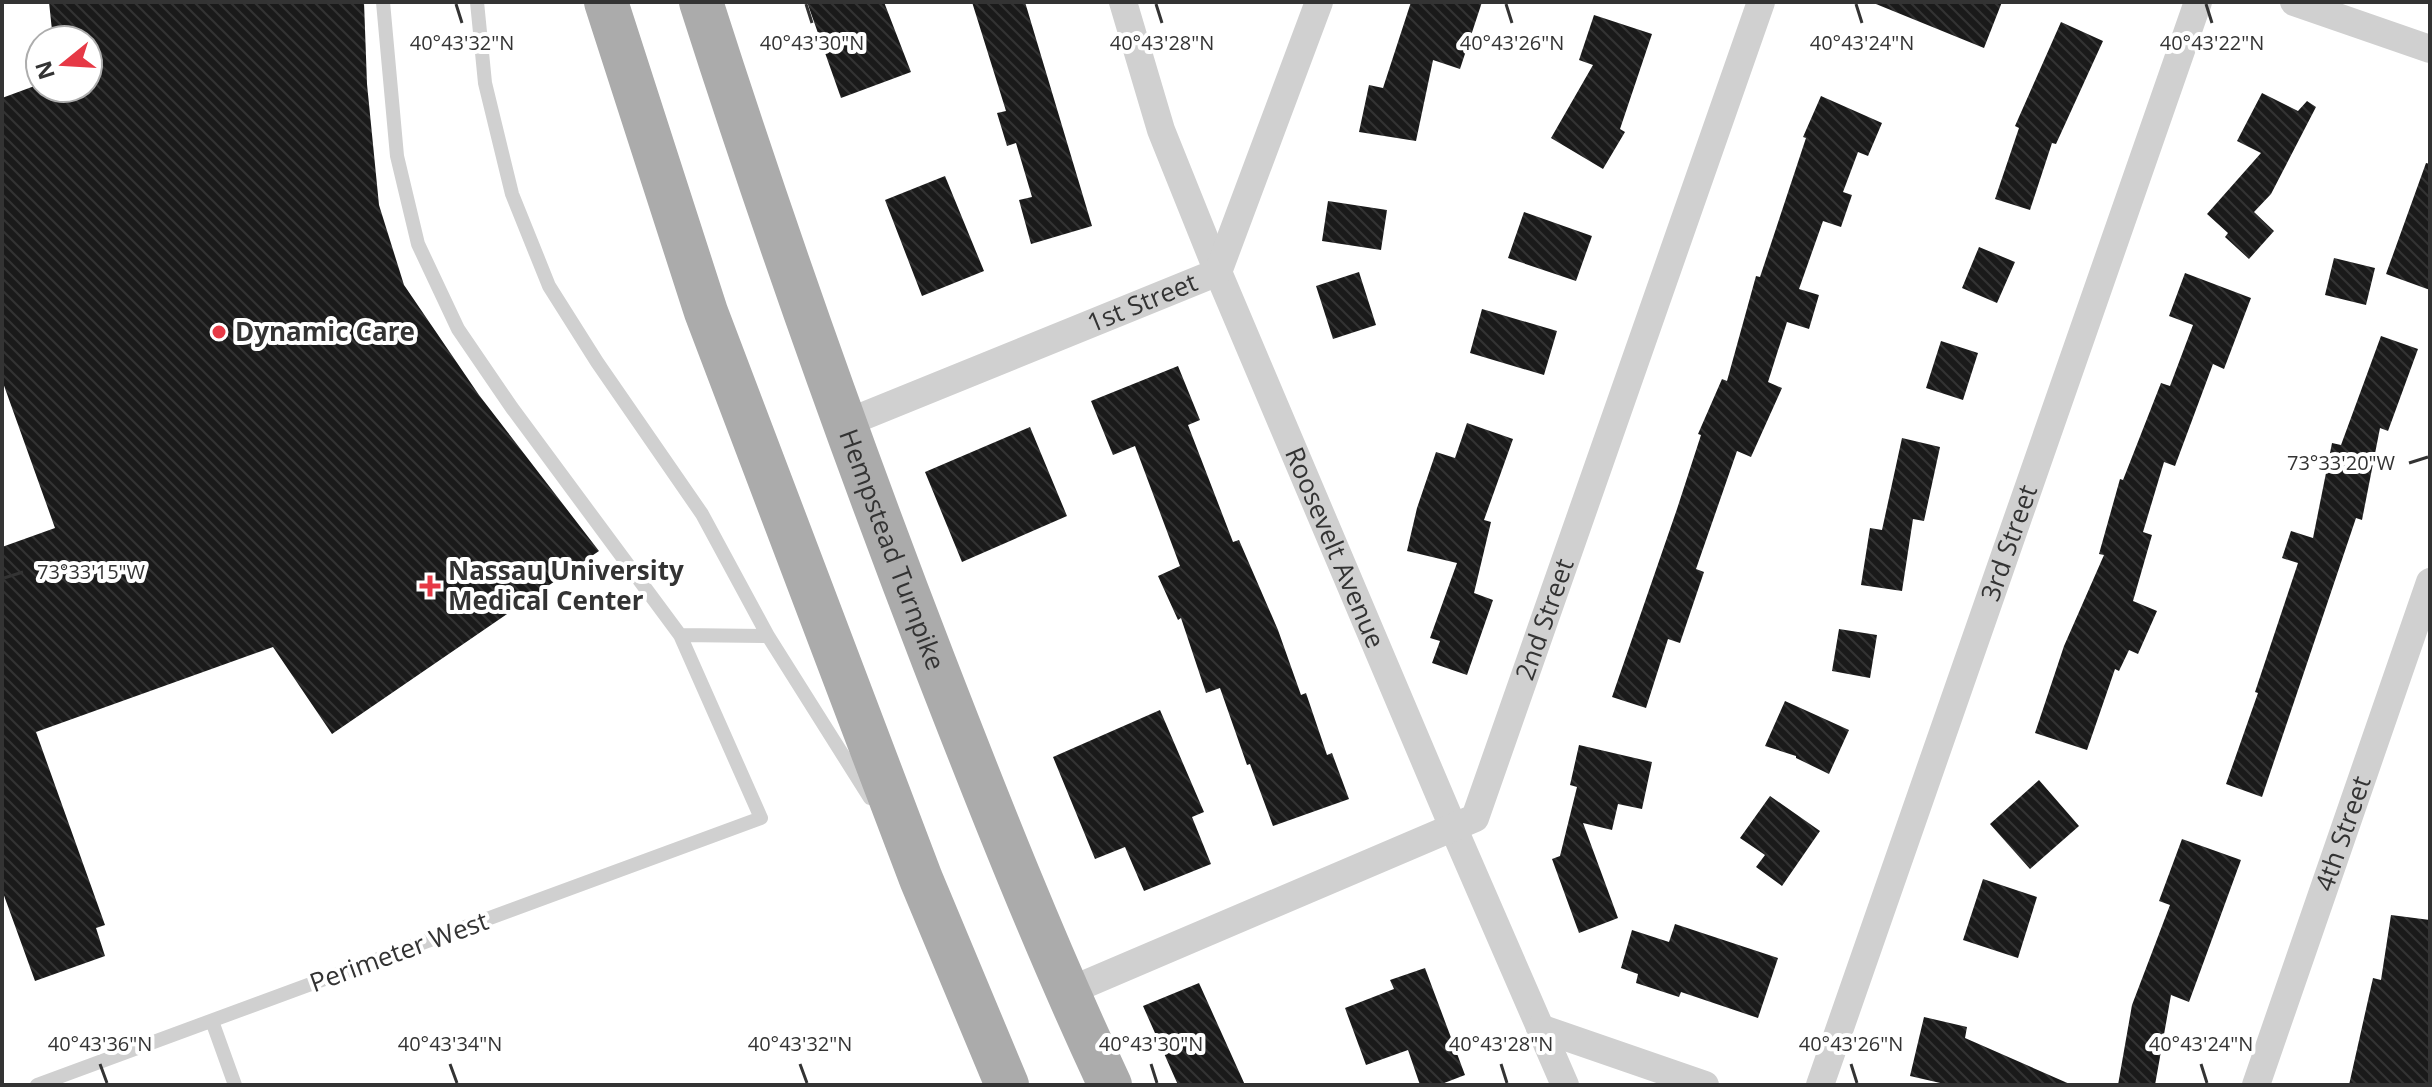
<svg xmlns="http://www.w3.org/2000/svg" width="2432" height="1087" font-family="'Open Sans',sans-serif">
	<defs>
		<pattern id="building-back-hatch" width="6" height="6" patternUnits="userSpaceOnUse" patternTransform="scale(2)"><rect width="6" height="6" fill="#1a1a1a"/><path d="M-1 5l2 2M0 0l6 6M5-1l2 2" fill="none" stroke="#333"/></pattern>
	</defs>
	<rect width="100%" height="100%" fill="#fff"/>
	<!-- building -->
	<path fill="url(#building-back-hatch)" d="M49 2H364L367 84 379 205 404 285 479 395 599 551 332 734 273 647 36 732 105 925 96 928 105 956 35 981 2 890V547L55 528 2 380V98L40 84V88H88V40H53Z
		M807 2H884L911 72 841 98Z
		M972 2H1025L1092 226 1031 244 1019 200 1032 197 1016 143 1007 146 997 113 1006 111Z
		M1411 2H1482L1460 69 1433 60 1416 141 1359 132 1369 85 1383 88Z
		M1871 2H2002L1984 48Z
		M1594 15 1652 34 1620 129 1625 132 1603 169 1551 138 1593 65 1579 60Z
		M2061 22 2103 41 2056 144 2052 143 2030 210 1995 199 2019 128 2015 126Z
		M2262 93 2298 111 2307 101 2316 107 2271 194 2254 212 2274 231 2249 259 2225 237 2228 233 2207 214 2261 153 2237 141Z
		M1821 96 1882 123 1868 156 1858 152 1843 192 1852 195 1841 227 1823 221 1799 289 1819 295 1809 329 1787 322 1768 382 1782 388 1751 457 1737 451 1696 569 1704 572 1680 643 1668 639 1646 708 1612 697 1677 509 1701 435 1698 434 1722 379 1727 381 1756 276 1760 277 1806 138 1803 137Z
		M2426 163 2430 164V290L2386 274Z
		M945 176 984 271 922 296 885 200Z
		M1328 201 1387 210 1381 250 1322 241Z
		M1524 212 1592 236 1576 281 1508 258Z
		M1979 247 2015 262 1997 303 1962 288Z
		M2334 258 2375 268 2366 305 2325 295Z
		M1359 272 1376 325 1333 339 1316 286Z
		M2185 273 2251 298 2224 369 2213 364 2175 466 2164 462 2143 532 2152 535 2133 601 2157 611 2138 654 2129 650 2119 671 2115 669 2087 750 2035 733 2064 646 2104 555 2099 554 2120 479 2123 480 2161 383 2170 386 2193 325 2169 316Z
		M1482 309 1557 331 1544 375 1470 353Z
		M2381 336 2418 349 2388 431 2380 428 2362 520 2356 518 2262 797 2226 784 2258 693 2255 692 2298 563 2282 558 2291 531 2313 538 2332 443 2341 445Z
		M1941 341 1978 353 1963 400 1926 388Z
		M1178 366 1200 420 1188 425 1233 542 1239 540 1278 630 1301 695 1306 693 1327 755 1332 753 1349 799 1273 826 1250 764 1247 765 1220 688 1206 693 1181 618 1178 620 1158 576 1180 566 1135 446 1113 455 1091 401Z
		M1467 423 1513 439 1484 520 1491 522 1474 593 1493 600 1467 675 1432 663 1440 641 1430 638 1457 563 1407 551 1417 508 1436 452 1455 458Z
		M1030 427 1067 516 962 562 925 472Z
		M1902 438 1940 447 1924 521 1913 519 1902 591 1861 585 1870 528 1882 530Z
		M1839 629 1877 635 1870 678 1832 671Z
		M1785 701 1849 730 1829 774 1796 758V756L1765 746Z
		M1160 710 1204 812 1192 817 1211 864 1144 891 1125 847 1095 859 1053 757Z
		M1579 745 1652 762 1642 809 1618 804 1612 830 1583 823 1618 918 1579 933 1552 859 1560 856 1577 787 1570 785Z
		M2039 780 2079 826 2030 869 1990 824Z
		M1770 796 1820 831 1782 886 1756 867 1765 855 1740 838Z
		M2182 839 2241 860 2189 1002 2171 995 2155 1085H2118L2132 1005 2170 905 2159 901Z
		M1983 879 2037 897 2018 958 1963 940Z
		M2391 915 2430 920V1085H2349L2373 978 2381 980Z
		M1675 924 1778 958 1758 1018 1681 992 1679 997 1636 983 1638 974 1621 968 1632 930 1669 942Z
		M1425 968 1465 1075 1439 1085H1420L1408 1050 1366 1065 1345 1008 1394 989 1390 980Z
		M1199 983 1245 1085H1178L1143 1006Z
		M1924 1017 1967 1027 1965 1038 2072 1085H1949L1910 1076Z"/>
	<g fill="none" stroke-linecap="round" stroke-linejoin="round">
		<!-- lane -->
		<path stroke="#d0d0d0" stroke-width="14" d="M477 2 485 83 512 194 549 286 597 362 702 514 768 636 870 798
			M680 635 768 636
			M212 1021 235 1085
			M37 1085 761 818 680 635 512 408 458 329 418 244 397 156 383 2"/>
		<!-- street -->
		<g stroke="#d0d0d0" stroke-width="28">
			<path id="s1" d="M1123 2 1161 130 1218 272 1453 827 1565 1085"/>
			<path d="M2294 2 2430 49"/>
			<path id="s2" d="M844 424 1218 272 1319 2"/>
			<path id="s3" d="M1067 992 1475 818 1761 2"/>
			<path d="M1540 1028 1705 1085"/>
			<path id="s4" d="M1820 1085 2198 2"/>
			<path id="s5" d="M2256 1085 2430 582"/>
		</g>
		<!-- primary -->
		<g stroke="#ababab" stroke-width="44">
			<path d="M606 2 706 312 921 879 1007 1085"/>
			<path id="s6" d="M701 2C772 224 850 444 934 662 989 804 1045 946 1110 1085"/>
		</g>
	</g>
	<!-- ticks -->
	<path fill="none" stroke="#333" stroke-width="3" d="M456 4 462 23M806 4 812 23M1156 4 1162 23M1506 4 1512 23M1856 4 1862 23M2206 4 2212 23M2409 463 2428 457M4 578 23 572M100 1064 107 1083M450 1064 457 1083M800 1064 807 1083M1151 1064 1157 1083M1501 1064 1507 1083M1851 1064 1857 1083M2201 1064 2207 1083"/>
	<!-- markers -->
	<g fill="#e63946" stroke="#fff" stroke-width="3">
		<circle cx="219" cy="332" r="8"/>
		<path d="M426 574h8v8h8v8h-8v8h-8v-8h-8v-8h8z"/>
	</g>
	<g text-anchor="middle" stroke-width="8" stroke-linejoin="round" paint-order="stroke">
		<!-- street labels -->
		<g font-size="26" fill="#333" stroke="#fff">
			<text dy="9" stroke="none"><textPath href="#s2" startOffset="322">1st Street</textPath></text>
			<text dy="9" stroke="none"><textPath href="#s4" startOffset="574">3rd Street</textPath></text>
			<text dy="9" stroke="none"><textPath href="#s1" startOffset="586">Roosevelt Avenue</textPath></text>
			<text dy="9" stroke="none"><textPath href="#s6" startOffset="580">Hempstead Turnpike</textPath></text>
			<text dy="9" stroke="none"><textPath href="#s3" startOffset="654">2nd Street</textPath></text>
			<text dy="9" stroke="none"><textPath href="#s5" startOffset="266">4th Street</textPath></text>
			<text transform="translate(399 952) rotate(-20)" y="9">Perimeter West</text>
		</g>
		<!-- poi labels -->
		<g font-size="26" font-weight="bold" fill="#333" stroke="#fff" text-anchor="start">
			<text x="235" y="341">Dynamic Care</text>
			<text x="448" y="580">Nassau University<tspan x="448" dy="30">Medical Center</tspan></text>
		</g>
	</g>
	<g font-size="20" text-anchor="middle" fill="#333" stroke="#fff" stroke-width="8" stroke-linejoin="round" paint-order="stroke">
		<text x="462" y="50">40°43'32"N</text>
		<text x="812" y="50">40°43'30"N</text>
		<text x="1162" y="50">40°43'28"N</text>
		<text x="1512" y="50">40°43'26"N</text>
		<text x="1862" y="50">40°43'24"N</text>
		<text x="2212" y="50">40°43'22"N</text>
		<text x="2341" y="470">73°33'20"W</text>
		<text x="91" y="579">73°33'15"W</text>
		<text x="100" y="1051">40°43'36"N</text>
		<text x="450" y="1051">40°43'34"N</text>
		<text x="800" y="1051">40°43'32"N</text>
		<text x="1151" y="1051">40°43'30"N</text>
		<text x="1501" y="1051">40°43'28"N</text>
		<text x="1851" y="1051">40°43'26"N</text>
		<text x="2201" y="1051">40°43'24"N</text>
	</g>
	<!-- border -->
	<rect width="2432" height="1087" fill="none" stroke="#333333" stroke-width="8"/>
	<!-- north arrow -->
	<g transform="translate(64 64) rotate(252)"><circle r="38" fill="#ffffff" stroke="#adadad" stroke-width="2"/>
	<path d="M0-6L14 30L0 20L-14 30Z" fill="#e63946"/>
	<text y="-12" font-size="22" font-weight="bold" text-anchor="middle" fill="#333333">N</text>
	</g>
</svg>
